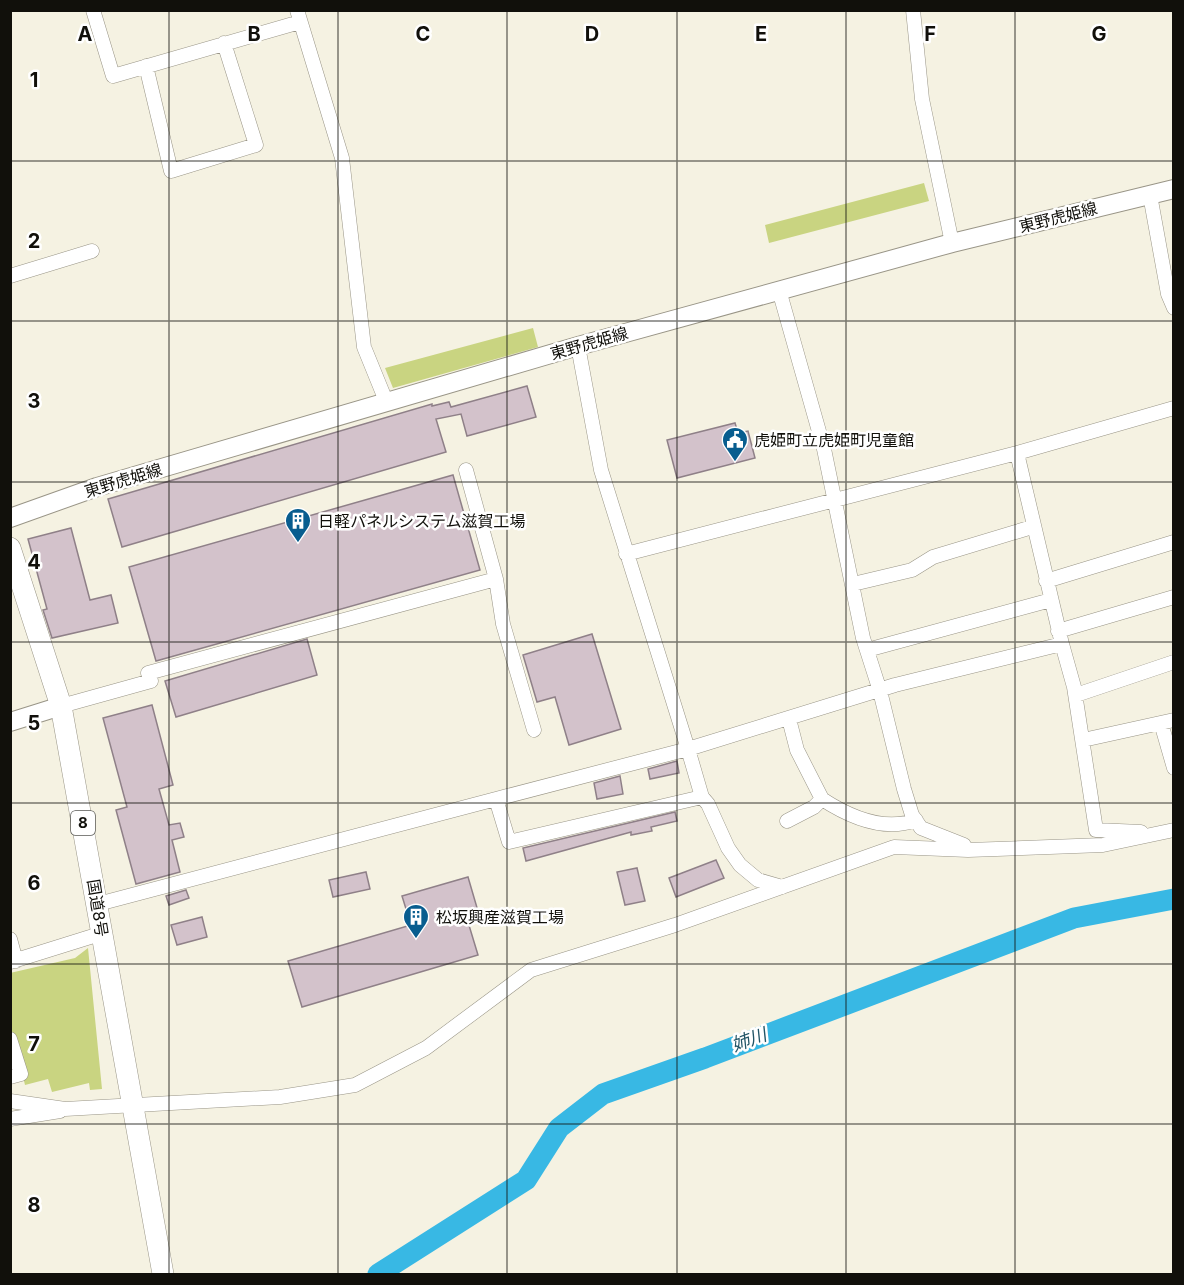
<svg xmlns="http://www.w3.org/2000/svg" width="1184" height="1285" font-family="Inter,'Noto Sans JP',sans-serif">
	<rect width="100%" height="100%" fill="#f5f2e2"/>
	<!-- green -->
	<path fill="#c9d481" d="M924 183 929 201 769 243 765 225Z
		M533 328 538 347 393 388 385 368Z
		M88 948 102 1089 90 1090 89 1083 52 1092 48 1079 25 1085 11 1027 10 973 75 958Z"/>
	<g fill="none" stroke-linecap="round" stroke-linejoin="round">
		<!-- river -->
		<path stroke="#38b8e4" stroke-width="21" d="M378 1274 526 1180 559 1128 603 1094 705 1058 1074 918 1174 899"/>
	</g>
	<!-- building -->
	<path fill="#d3c2cb" stroke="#8f8088" stroke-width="1.5" d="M527 386 536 417 467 436 461 414 436 419 446 452 122 547 108 499 432 404V406L449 402 451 407Z
		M735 423 738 433 748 431 755 458 677 478 667 440Z
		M453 475 480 570 156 661 129 567Z
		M71 528 90 600 111 595 118 623 52 638 43 610 47 609 28 539Z
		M592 634 621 729 569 745 555 697 537 702 523 655Z
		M307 639 317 675 176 717 165 681Z
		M152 705 173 785 159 789 169 825 180 823 184 837 172 840 180 872 136 884 116 810 127 807 103 718Z
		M677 761 679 773 650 779 648 769Z
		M620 776 623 794 597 799 594 783Z
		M675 812 677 821 651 827 652 831 631 835V832L526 861 523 848Z
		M716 860 724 878 676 897 669 878Z
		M637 868 645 901 625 905 617 872Z
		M366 872 370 889 333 897 329 880Z
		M468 877 480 918 468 922 478 955 302 1007 288 961 411 925 402 896Z
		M186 890 189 898 169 905 166 896Z
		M202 917 207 937 177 945 171 925Z"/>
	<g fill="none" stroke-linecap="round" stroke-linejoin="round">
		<defs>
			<path id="minor" d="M93 10 113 76 300 22
				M297 10 342 158 364 347 386 401
				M913 10 922 99 952 243
				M146 66 171 171 256 145 224 43
				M1150 195 1168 294 1174 308
				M10 276 92 251
				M779 290 824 449 863 638 880 691 904 789 912 815 921 828 964 845
				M578 346 601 470 688 749 895 685 1062 644 1017 453
				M626 554 1017 453 1174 408
				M496 579 503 624 534 730
				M1046 581 1174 542
				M853 584 912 570 933 557 1032 527
				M1058 631 1174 597
				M1062 644 1074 687 1096 830 1141 832
				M867 650 1051 600
				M1076 695 1174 662
				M61 706 151 681 148 673 496 579 466 470
				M1161 723 1174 768
				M1083 740 1174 720
				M496 799 688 749 702 797
				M822 799C848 816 884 832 916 820
				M787 821 814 807 822 799 797 750 789 719
				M98 904 496 799 509 842 702 797 708 804 728 848 740 865 758 880 782 887
				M10 939 16 961
				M10 962 103 933
				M10 1039 21 1074 10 1077
				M10 1101 65 1109 280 1097 355 1085 426 1048 531 970 675 925 894 847 968 850 1103 845 1174 830
				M10 1119 60 1111"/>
			<path id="major" d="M10 518 97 487 578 346 952 243 1174 189
				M10 722 61 706"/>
			<path id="highway" d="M10 548 61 706 163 1274"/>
		</defs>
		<!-- minor casing -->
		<use href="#minor" stroke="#999587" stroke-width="15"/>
		<!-- major casing -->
		<use href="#major" stroke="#999587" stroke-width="20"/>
		<!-- highway casing -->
		<use href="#highway" stroke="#999587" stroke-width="22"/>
		<!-- minor -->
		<use href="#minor" stroke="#fff" stroke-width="14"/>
		<!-- major -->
		<use href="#major" stroke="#fff" stroke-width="18"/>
		<!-- highway -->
		<use href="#highway" stroke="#fff" stroke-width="21"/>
	</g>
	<!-- grid -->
	<path fill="none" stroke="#11100b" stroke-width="1.5" stroke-opacity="0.55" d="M169 10V1274M338 10V1274M507 10V1274M677 10V1274M846 10V1274M1015 10V1274M10 161H1174M10 321H1174M10 482H1174M10 642H1174M10 803H1174M10 964H1174M10 1124H1174"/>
	<!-- icons -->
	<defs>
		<symbol id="civic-pin" viewBox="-11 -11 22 30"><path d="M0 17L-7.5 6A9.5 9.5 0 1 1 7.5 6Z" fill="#085d8f" stroke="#fff"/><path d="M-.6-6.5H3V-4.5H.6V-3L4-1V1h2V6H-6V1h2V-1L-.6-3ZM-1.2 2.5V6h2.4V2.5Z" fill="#fff"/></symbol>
		<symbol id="building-pin" viewBox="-11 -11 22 30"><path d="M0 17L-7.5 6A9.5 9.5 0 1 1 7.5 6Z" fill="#085d8f" stroke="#fff"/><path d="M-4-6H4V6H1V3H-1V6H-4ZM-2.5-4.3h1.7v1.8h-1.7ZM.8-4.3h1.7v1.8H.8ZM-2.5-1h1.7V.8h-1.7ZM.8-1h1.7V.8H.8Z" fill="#fff"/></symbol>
	</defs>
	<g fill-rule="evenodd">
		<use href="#civic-pin" x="720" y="425" width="30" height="40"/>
		<use href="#building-pin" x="283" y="506" width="30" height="40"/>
		<use href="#building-pin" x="401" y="902" width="30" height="40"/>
	</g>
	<g text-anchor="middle" stroke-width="5" stroke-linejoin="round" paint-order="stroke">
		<!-- shield labels -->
		<rect fill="#fff" stroke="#585854" stroke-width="1.5" x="71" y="811" width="24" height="24" rx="4.5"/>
		<g font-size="15" font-weight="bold" fill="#11100b">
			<text x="83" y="828">8</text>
		</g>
		<!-- street labels -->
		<g font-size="16" fill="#11100b" stroke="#fff">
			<text transform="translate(1058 217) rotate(-14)" y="6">東野虎姫線</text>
			<text transform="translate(589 343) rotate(-16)" y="6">東野虎姫線</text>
			<text transform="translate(123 480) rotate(-17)" y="6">東野虎姫線</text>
			<text transform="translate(98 908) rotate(81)" y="6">国道8号</text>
		</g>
		<!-- poi labels -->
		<g font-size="16" fill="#11100b" stroke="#fff" text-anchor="start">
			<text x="754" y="446">虎姫町立虎姫町児童館</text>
			<text x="318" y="527">日軽パネルシステム滋賀工場</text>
			<text x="436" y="923">松坂興産滋賀工場</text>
		</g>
		<!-- water labels -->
		<g font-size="18" font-style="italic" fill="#215466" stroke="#fff">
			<text transform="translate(749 1040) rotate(-20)" y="6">姉川</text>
		</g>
	</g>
	<g font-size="20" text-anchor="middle" font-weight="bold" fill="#11100b" stroke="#fff" stroke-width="5" stroke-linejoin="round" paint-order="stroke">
		<text x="85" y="41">A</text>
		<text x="254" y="41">B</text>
		<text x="423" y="41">C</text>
		<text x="592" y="41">D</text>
		<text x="761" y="41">E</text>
		<text x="930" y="41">F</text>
		<text x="1099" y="41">G</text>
		<text x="34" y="87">1</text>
		<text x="34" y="248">2</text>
		<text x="34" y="408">3</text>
		<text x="34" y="569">4</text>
		<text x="34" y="730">5</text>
		<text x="34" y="890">6</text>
		<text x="34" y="1051">7</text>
		<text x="34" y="1212">8</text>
	</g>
	<!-- border -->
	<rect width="1184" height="1285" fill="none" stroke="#11100b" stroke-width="24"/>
</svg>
